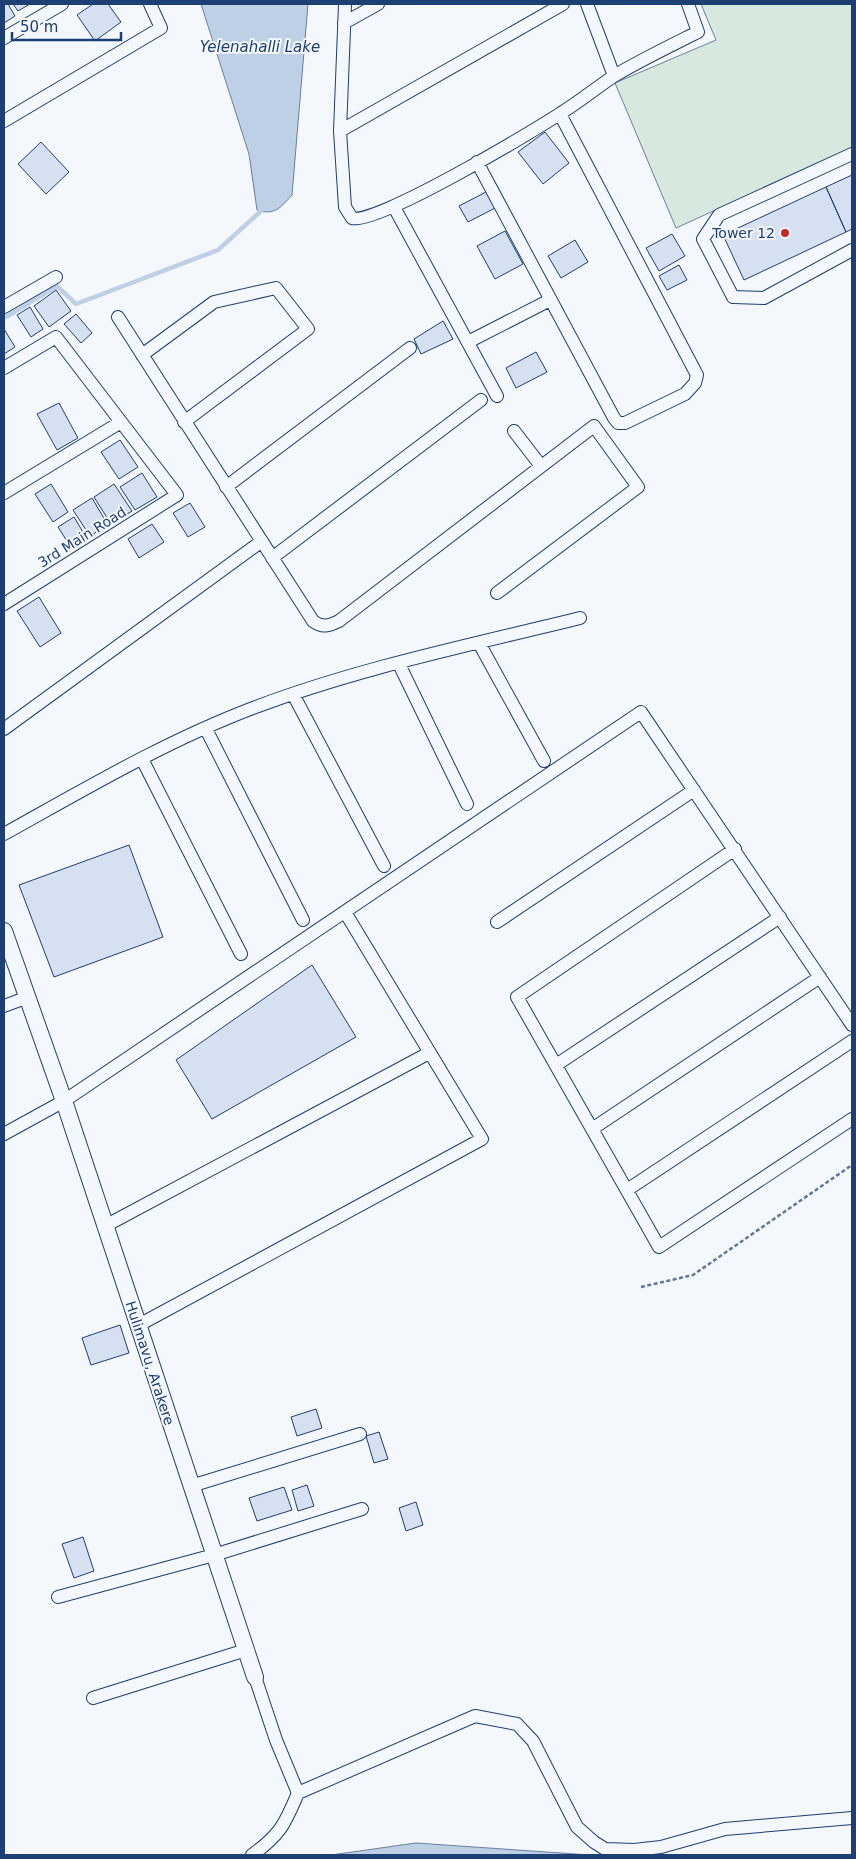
<svg xmlns="http://www.w3.org/2000/svg" width="856" height="1859" font-family="'DejaVu Sans',sans-serif">
	<rect width="100%" height="100%" fill="#f4f7fb"/>
	<!-- green -->
	<path fill="#d7e8df" stroke="#687fa3" d="M701 4H852V148L676 228 615 83 716 40Z"/>
	<!-- water -->
	<path fill="#bed0e5" stroke="#687fa3" d="M201 4H308L292 195C281 207 275 216 257 210L249 154Z
		M416 1843 590 1855H331Z"/>
	<g fill="none" stroke-linecap="round" stroke-linejoin="round">
		<!-- stream -->
		<path stroke="#bed0e5" stroke-width="4.5" d="M6 317 57 286 76 304 218 250 261 211"/>
	</g>
	<!-- building -->
	<path fill="#d5e0f0" stroke="#1d3f73" d="M4 4H8L15 16 4 23Z
		M13 4H30L18 11Z
		M93 4H108L121 22 95 41 77 15Z
		M545 132 569 163 543 184 518 152Z
		M41 142 69 172 46 194 18 164Z
		M852 175V229L846 232 826 187Z
		M826 187 846 232 744 280 723 235Z
		M486 192 495 208 468 222 459 206Z
		M505 231 523 264 495 279 477 246Z
		M672 234 685 256 659 271 646 248Z
		M575 240 588 262 561 278 548 256Z
		M679 265 687 280 667 290 659 276Z
		M56 290 71 311 49 327 34 306Z
		M30 307 43 329 31 337 17 315Z
		M76 314 92 333 81 343 64 324Z
		M443 321 453 339 421 354 414 339Z
		M4 329 15 347 4 354Z
		M536 352 547 372 516 388 506 368Z
		M59 403 78 438 57 450 37 414Z
		M120 440 138 467 119 479 101 452Z
		M142 473 157 497 135 510 120 487Z
		M51 484 68 512 53 522 35 494Z
		M114 484 132 511 111 524 94 497Z
		M92 498 108 525 90 536 73 510Z
		M190 503 205 527 188 537 173 513Z
		M74 517 86 537 70 546 58 527Z
		M152 524 164 542 139 558 128 539Z
		M39 597 61 633 40 647 17 611Z
		M129 845 163 937 54 977 19 885Z
		M312 965 356 1037 212 1119 176 1060Z
		M120 1325 129 1353 91 1365 82 1338Z
		M316 1409 322 1428 297 1436 291 1417Z
		M379 1432 388 1459 374 1463 366 1436Z
		M307 1485 314 1506 298 1511 292 1490Z
		M284 1487 292 1510 257 1521 249 1498Z
		M416 1502 423 1525 406 1531 399 1508Z
		M83 1537 94 1571 74 1578 62 1544Z"/>
	<g fill="none" stroke-linecap="round" stroke-linejoin="round">
		<defs>
			<path id="minor" d="M345 4 340 131 345 207 352 218C373 227 534 131 561 113 579 102 596 88 614 76 641 60 670 46 698 32L688 4
				M587 4 614 76
				M344 23 378 4
				M4 38 62 4
				M4 121 161 28 150 4
				M340 131 563 4
				M852 154 719 215 703 239 733 297 764 298 852 250
				M477 162 614 418 618 423H625L685 394 695 383 697 375 560 114
				M394 207 497 396
				M4 307 56 277
				M118 317 313 621C322 628 329 626 339 621L594 426 638 487 497 593
				M468 342 550 300
				M142 355 214 302 276 288 308 329 184 422
				M4 368 56 337 177 495 4 604
				M514 431 541 466
				M226 487 410 348
				M4 493 121 422
				M272 558 481 400
				M479 643 544 761
				M399 664 467 804
				M293 694 384 866
				M4 729 262 541
				M206 729 303 920
				M142 759 241 954
				M4 834C85 789 166 741 253 708 358 668 471 645 580 618
				M735 849 517 997 659 1247 852 1119
				M497 922 694 790
				M4 1006 28 997
				M556 1065 780 917
				M592 1129 820 977
				M4 1134 64 1101 641 712 852 1025
				M627 1190 852 1041
				M105 1226 429 1053
				M137 1326 482 1139 345 912
				M191 1486 360 1434
				M58 1597 214 1555 362 1509
				M255 1677 276 1740 298 1793
				M93 1698 246 1650
				M252 1855C280 1835 285 1824 298 1793L475 1716 517 1724 533 1741 577 1827 594 1842 605 1849 634 1850 661 1847 725 1829 852 1818"/>
			<path id="tertiary" d="M4 931 64 1101 255 1677"/>
		</defs>
		<!-- minor casing -->
		<use href="#minor" stroke="#1d3f73" stroke-width="14"/>
		<!-- tertiary casing -->
		<use href="#tertiary" stroke="#1d3f73" stroke-width="18"/>
		<!-- path -->
		<path stroke="#5e769c" stroke-width="2.5" stroke-dasharray="4 2.5" stroke-linecap="butt" d="M641 1287 693 1275 852 1165"/>
		<!-- minor -->
		<use href="#minor" stroke="#f4f7fb" stroke-width="12"/>
		<!-- tertiary -->
		<use href="#tertiary" stroke="#f4f7fb" stroke-width="16"/>
	</g>
	<!-- markers -->
	<circle fill="#c62828" stroke="#f4f7fb" stroke-width="2" cx="785" cy="233" r="5"/>
	<g text-anchor="middle" stroke-width="4" stroke-linejoin="round" paint-order="stroke">
		<!-- poi labels -->
		<g font-size="14" fill="#1d3f73" stroke="#f4f7fb" text-anchor="end">
			<text x="775" y="238">Tower 12</text>
		</g>
		<!-- street labels -->
		<g font-size="14" fill="#1d3f73" stroke="#f4f7fb">
			<text transform="translate(82 537) rotate(-32)" y="5">3rd Main Road</text>
			<text transform="translate(150 1363) rotate(72)" y="5">Hulimavu, Arakere</text>
		</g>
		<!-- water labels -->
		<g font-size="15" font-style="italic" fill="#1d3f73" stroke="#f4f7fb">
			<text x="260" y="52">Yelenahalli Lake</text>
		</g>
	</g>
	<!-- border -->
	<rect width="856" height="1859" fill="none" stroke="#1d3f73" stroke-width="10"/>
	<!-- scale -->
	<path d="M12 32v8h109v-8" fill="none" stroke="#1d3f73" stroke-width="2.5"/>
	<text x="20" y="32" font-size="15" fill="#1d3f73" stroke="#f4f7fb" stroke-width="4" paint-order="stroke">50 m</text>
</svg>
